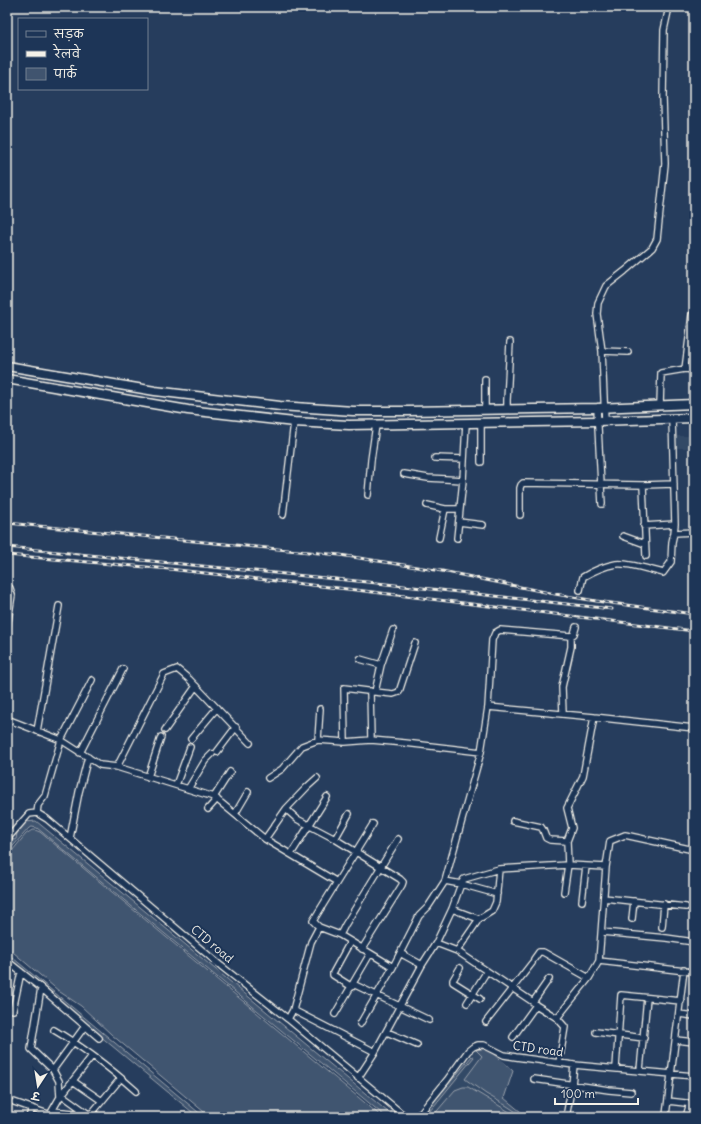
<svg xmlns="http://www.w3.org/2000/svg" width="701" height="1124" font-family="Delius,'Playpen Sans Deva',sans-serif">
	<rect width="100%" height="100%" fill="#263d5d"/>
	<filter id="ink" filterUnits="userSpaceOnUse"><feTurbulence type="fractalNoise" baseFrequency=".025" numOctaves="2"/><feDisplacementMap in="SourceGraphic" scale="8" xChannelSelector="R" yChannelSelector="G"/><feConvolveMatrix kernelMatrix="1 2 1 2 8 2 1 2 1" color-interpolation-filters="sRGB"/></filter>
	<g filter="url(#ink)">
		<!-- built -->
		<path fill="#334966" d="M675 436H694V448H675Z
			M488 1048 513 1071 504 1098 527 1117H421L476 1050Z"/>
		<!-- green -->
		<path fill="#40546f" stroke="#9aa2ac" d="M36 821 394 1117H386L37 828 32 827 29 828 7 853V845L12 839 14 840 16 839 17 833 25 822Z
			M32 830H35L40 832 382 1117H210L112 1035 81 1006 60 992 7 947V857L26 834Z
			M7 953 204 1117H198L7 959Z
			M488 1048 513 1071 504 1098 527 1117H524L507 1106 486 1094 465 1079 482 1056 476 1050Z
			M472 1056 474 1057 425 1117H421Z
			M463 1087H468L518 1117H432L455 1090Z"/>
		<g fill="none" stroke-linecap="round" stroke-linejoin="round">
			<defs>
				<path id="street" d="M690 7 694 8
					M602 351 628 352
					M685 369 692 315
					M660 405 661 373 685 369 694 370
					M597 408 602 504
					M485 409V379
					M507 409V400L508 382 510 342
					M605 421 602 351 597 314 598 303 606 286 625 271 652 248 657 239 665 164 663 98 664 30 669 7
					M435 458 464 459
					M481 462V423
					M404 474 428 478 463 480
					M643 485 646 556
					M368 495 371 460 376 425
					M427 505 445 509H460
					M283 515 294 422
					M520 515V488L521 485 523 483 643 485 674 484
					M459 522 483 525
					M644 526 675 524
					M674 533 694 532
					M623 536 645 544
					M439 538 445 509
					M457 538 463 480 466 423
					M7 587 10 588 12 595 7 628
					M580 590 583 577C593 571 605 566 616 564 626 562 652 570 663 573L671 562 672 542 674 533 675 524 672 419
					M360 659 381 665
					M370 691 371 740
					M375 692 393 694 399 692 415 643
					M488 707 594 717 694 728
					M563 714 562 687 571 647V636
					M7 719 61 740 100 765 117 767 214 797 265 839 337 882 313 921 319 927 340 935 393 967
					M165 730 196 686
					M37 731 59 606
					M191 739 217 708
					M318 740 320 709
					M345 742 344 688 375 692 381 665 393 630
					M217 752 236 727
					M80 753 123 669
					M117 767 164 674 177 669 189 679 250 743
					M148 777 161 737
					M268 778 282 769 302 746 318 740 345 742 371 740 405 743 481 752
					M176 785 190 747
					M188 789 205 761 212 754
					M214 797 230 772
					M208 809 217 799
					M286 809 297 819 335 839 400 879 403 882 402 885 362 949
					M37 813 38 805 45 796 61 740 92 680
					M235 814 248 792
					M513 821 541 827 543 830 546 838 550 840 567 841
					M70 838 79 792 88 757
					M7 839 29 814 37 813 47 819 221 966 288 1019 406 1117
					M265 839 286 809 307 787 317 778
					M335 839 349 814
					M291 854 327 797
					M445 881 461 884 497 894
					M337 882 373 824
					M564 892 568 865 567 841 572 828 567 808 583 776 594 717
					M604 898 686 907
					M582 901 586 866
					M452 909 479 919
					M632 919 634 901
					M662 927 664 904
					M602 932 666 938 694 942
					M340 935 345 925 398 839
					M350 942 333 973V975L352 987
					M436 943 457 951 533 1002 536 1005 557 1018 565 1027 559 1063
					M457 951 479 919 492 911 496 902 499 869
					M400 953 422 965
					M534 959 539 952H543L589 978
					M7 961 41 988 31 1049 53 1070 59 1081 60 1097 52 1111 85 1114 92 1113 121 1078
					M599 961 694 972
					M460 968 453 980V982L480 999
					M353 984 429 1020
					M41 988 99 1038
					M533 1002 549 979
					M467 1003 487 971
					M13 1010 21 972
					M293 1010 375 1052
					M335 1014 370 954
					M679 1014 694 1016
					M557 1018 589 978 599 961 606 867 610 841 625 835 694 850
					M288 1019 293 1010 311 942 319 927
					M486 1022 532 963
					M360 1024 393 967 419 916 428 907 445 881 481 752 488 707 492 640 495 633 500 630 571 636 574 634 576 627
					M54 1030C83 1047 110 1068 136 1091
					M387 1032 417 1045
					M596 1032 644 1038
					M513 1037 536 1005
					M676 1040 694 1042
					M616 1068 621 995 681 1001
					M53 1070 85 1026
					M640 1070 647 998
					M358 1078 375 1052 422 965 436 943 452 909 461 884 464 879 499 869 568 865 606 867
					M534 1079 609 1090 631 1092
					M73 1081 102 1101
					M62 1095 87 1113
					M60 1097 92 1056
					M668 1101 694 1104
					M14 1102 51 1115
					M29 1117 32 1108
					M415 1117 418 1116 447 1080 468 1051 473 1047 478 1045H484L504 1055 516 1057 574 1065 694 1076
					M566 1117 572 1085 574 1065
					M670 1117 666 1115 684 970
					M686 1117 690 1103"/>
				<path id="primary" d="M7 366 155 391 280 406 353 411H408L597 408 694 404
					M7 379 188 410 294 422 349 425 597 421 694 418"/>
			</defs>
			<!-- street casing -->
			<use href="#street" stroke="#f4f1e8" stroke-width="8"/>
			<!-- primary casing -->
			<use href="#primary" stroke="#f4f1e8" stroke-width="11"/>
			<!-- street -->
			<use href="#street" stroke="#1d3557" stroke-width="5.5"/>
			<!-- primary -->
			<use href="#primary" stroke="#1d3557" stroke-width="8"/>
			<defs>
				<path id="rail" d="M7 523 340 555 442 571 555 594 596 601 694 614
					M7 547 377 583 612 609
					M7 555 169 569 356 590 694 631"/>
			</defs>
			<!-- rail casing -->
			<use href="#rail" stroke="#f4f1e8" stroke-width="3"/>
			<!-- rail -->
			<use href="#rail" stroke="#1d3557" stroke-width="1.5" stroke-dasharray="4.5" stroke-linecap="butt"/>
		</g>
	</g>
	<g text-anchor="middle" stroke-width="4" stroke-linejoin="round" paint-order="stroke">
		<!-- street labels -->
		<g font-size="12" fill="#f4f1e8" stroke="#1d3557">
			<text transform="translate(212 944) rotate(40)" y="4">CTD road</text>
			<text transform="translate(538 1049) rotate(8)" y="4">CTD road</text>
		</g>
	</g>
	<!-- margin -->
	<rect width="701" height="1124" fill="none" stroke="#1d3557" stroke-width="24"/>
	<rect x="12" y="12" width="677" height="1100" fill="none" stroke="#f4f1e8" stroke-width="1.5" filter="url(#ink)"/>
	<!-- legend -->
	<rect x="18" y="18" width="130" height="72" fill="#1d3557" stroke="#738091"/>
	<rect x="26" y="31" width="20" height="6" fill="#1d3557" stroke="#738091"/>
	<text x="54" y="38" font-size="12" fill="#f4f1e8">सड़क</text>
	<rect x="26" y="51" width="20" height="6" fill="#f4f1e8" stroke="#738091"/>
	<text x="54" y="58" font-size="12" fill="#f4f1e8">रेलवे</text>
	<rect x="26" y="68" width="20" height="12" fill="#40546f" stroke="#738091"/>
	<text x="54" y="78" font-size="12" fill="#f4f1e8">पार्क</text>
	<!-- north arrow -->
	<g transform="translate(38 1086) rotate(192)" stroke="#1d3557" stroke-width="3" paint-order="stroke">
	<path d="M0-3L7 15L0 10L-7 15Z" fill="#f4f1e8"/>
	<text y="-6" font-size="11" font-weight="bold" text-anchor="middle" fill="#f4f1e8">उ</text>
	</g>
	<!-- scale -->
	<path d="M555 1098v6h83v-6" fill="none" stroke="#f4f1e8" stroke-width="2"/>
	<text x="561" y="1098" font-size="12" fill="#f4f1e8" stroke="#1d3557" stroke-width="3" paint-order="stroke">100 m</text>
</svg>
